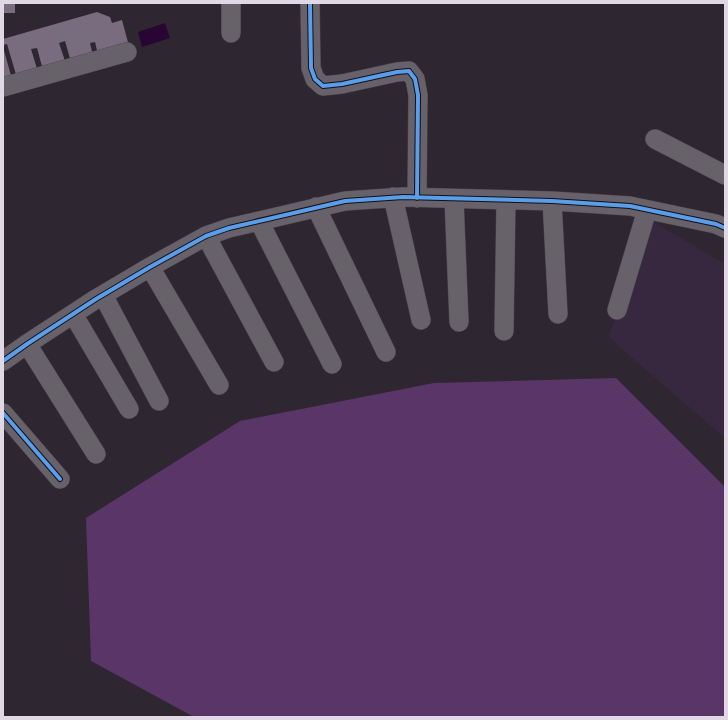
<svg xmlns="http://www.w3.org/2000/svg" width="728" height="720" font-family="'PT Sans',sans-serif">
	<rect width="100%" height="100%" fill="#2e2631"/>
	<!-- built -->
	<path fill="#38283f" d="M654 222 725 264V438L616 344 609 335Z"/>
	<!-- green -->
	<path fill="#5a3567" d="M616 378 725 487V717H194L91 661 86 518 240 421 434 383Z"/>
	<!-- water -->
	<path fill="#280532" d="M165 23 170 38 142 47 138 32Z"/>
	<!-- building -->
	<path fill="#796c7f" d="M3 3H15V13H3Z
		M97 12 110 17 112 23 122 20 129 46 98 55 95 42 90 43 93 56 71 62 65 41 59 43 66 64 43 70 37 48 31 49 38 72 17 78 7 44 3 45V39Z
		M3 47 12 79 3 82Z"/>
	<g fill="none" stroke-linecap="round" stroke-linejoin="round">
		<defs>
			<path id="minor" d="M310 3 311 68 315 79 323 86 342 84 397 72 409 71 415 79 418 95 417 198
				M231 33V3
				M3 87 127 52
				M655 139 725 175
				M393 197 421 320
				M454 199 459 322
				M552 201 558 314
				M316 207 386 352
				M259 221 332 364
				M206 236 274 362
				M150 267 219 385
				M103 295 159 401
				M617 310 647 210
				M73 314 129 409
				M504 331 506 200
				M27 344 96 454
				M3 361 27 344 96 299 150 267 206 236 229 228 345 201 403 197 552 201 630 206 716 224 725 228
				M3 413 60 479"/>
		</defs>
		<!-- minor casing -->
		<use href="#minor" stroke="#4a444d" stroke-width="20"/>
		<!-- minor -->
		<use href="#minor" stroke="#67616a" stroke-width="19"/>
		<defs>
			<path id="cycleway" d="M310 3 311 68 315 79 323 86 342 84 397 72 409 71 415 79 418 95 417 198
				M3 361 27 344 96 299 150 267 206 236 229 228 345 201 403 197 552 201 630 206 716 224 725 228
				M3 413 60 479"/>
		</defs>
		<!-- cycleway casing -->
		<use href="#cycleway" stroke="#140e17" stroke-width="6"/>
		<!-- cycleway -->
		<use href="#cycleway" stroke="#5a9eea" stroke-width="4"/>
	</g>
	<!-- border -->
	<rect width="728" height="720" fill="none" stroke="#e1d8e5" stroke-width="8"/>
</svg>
